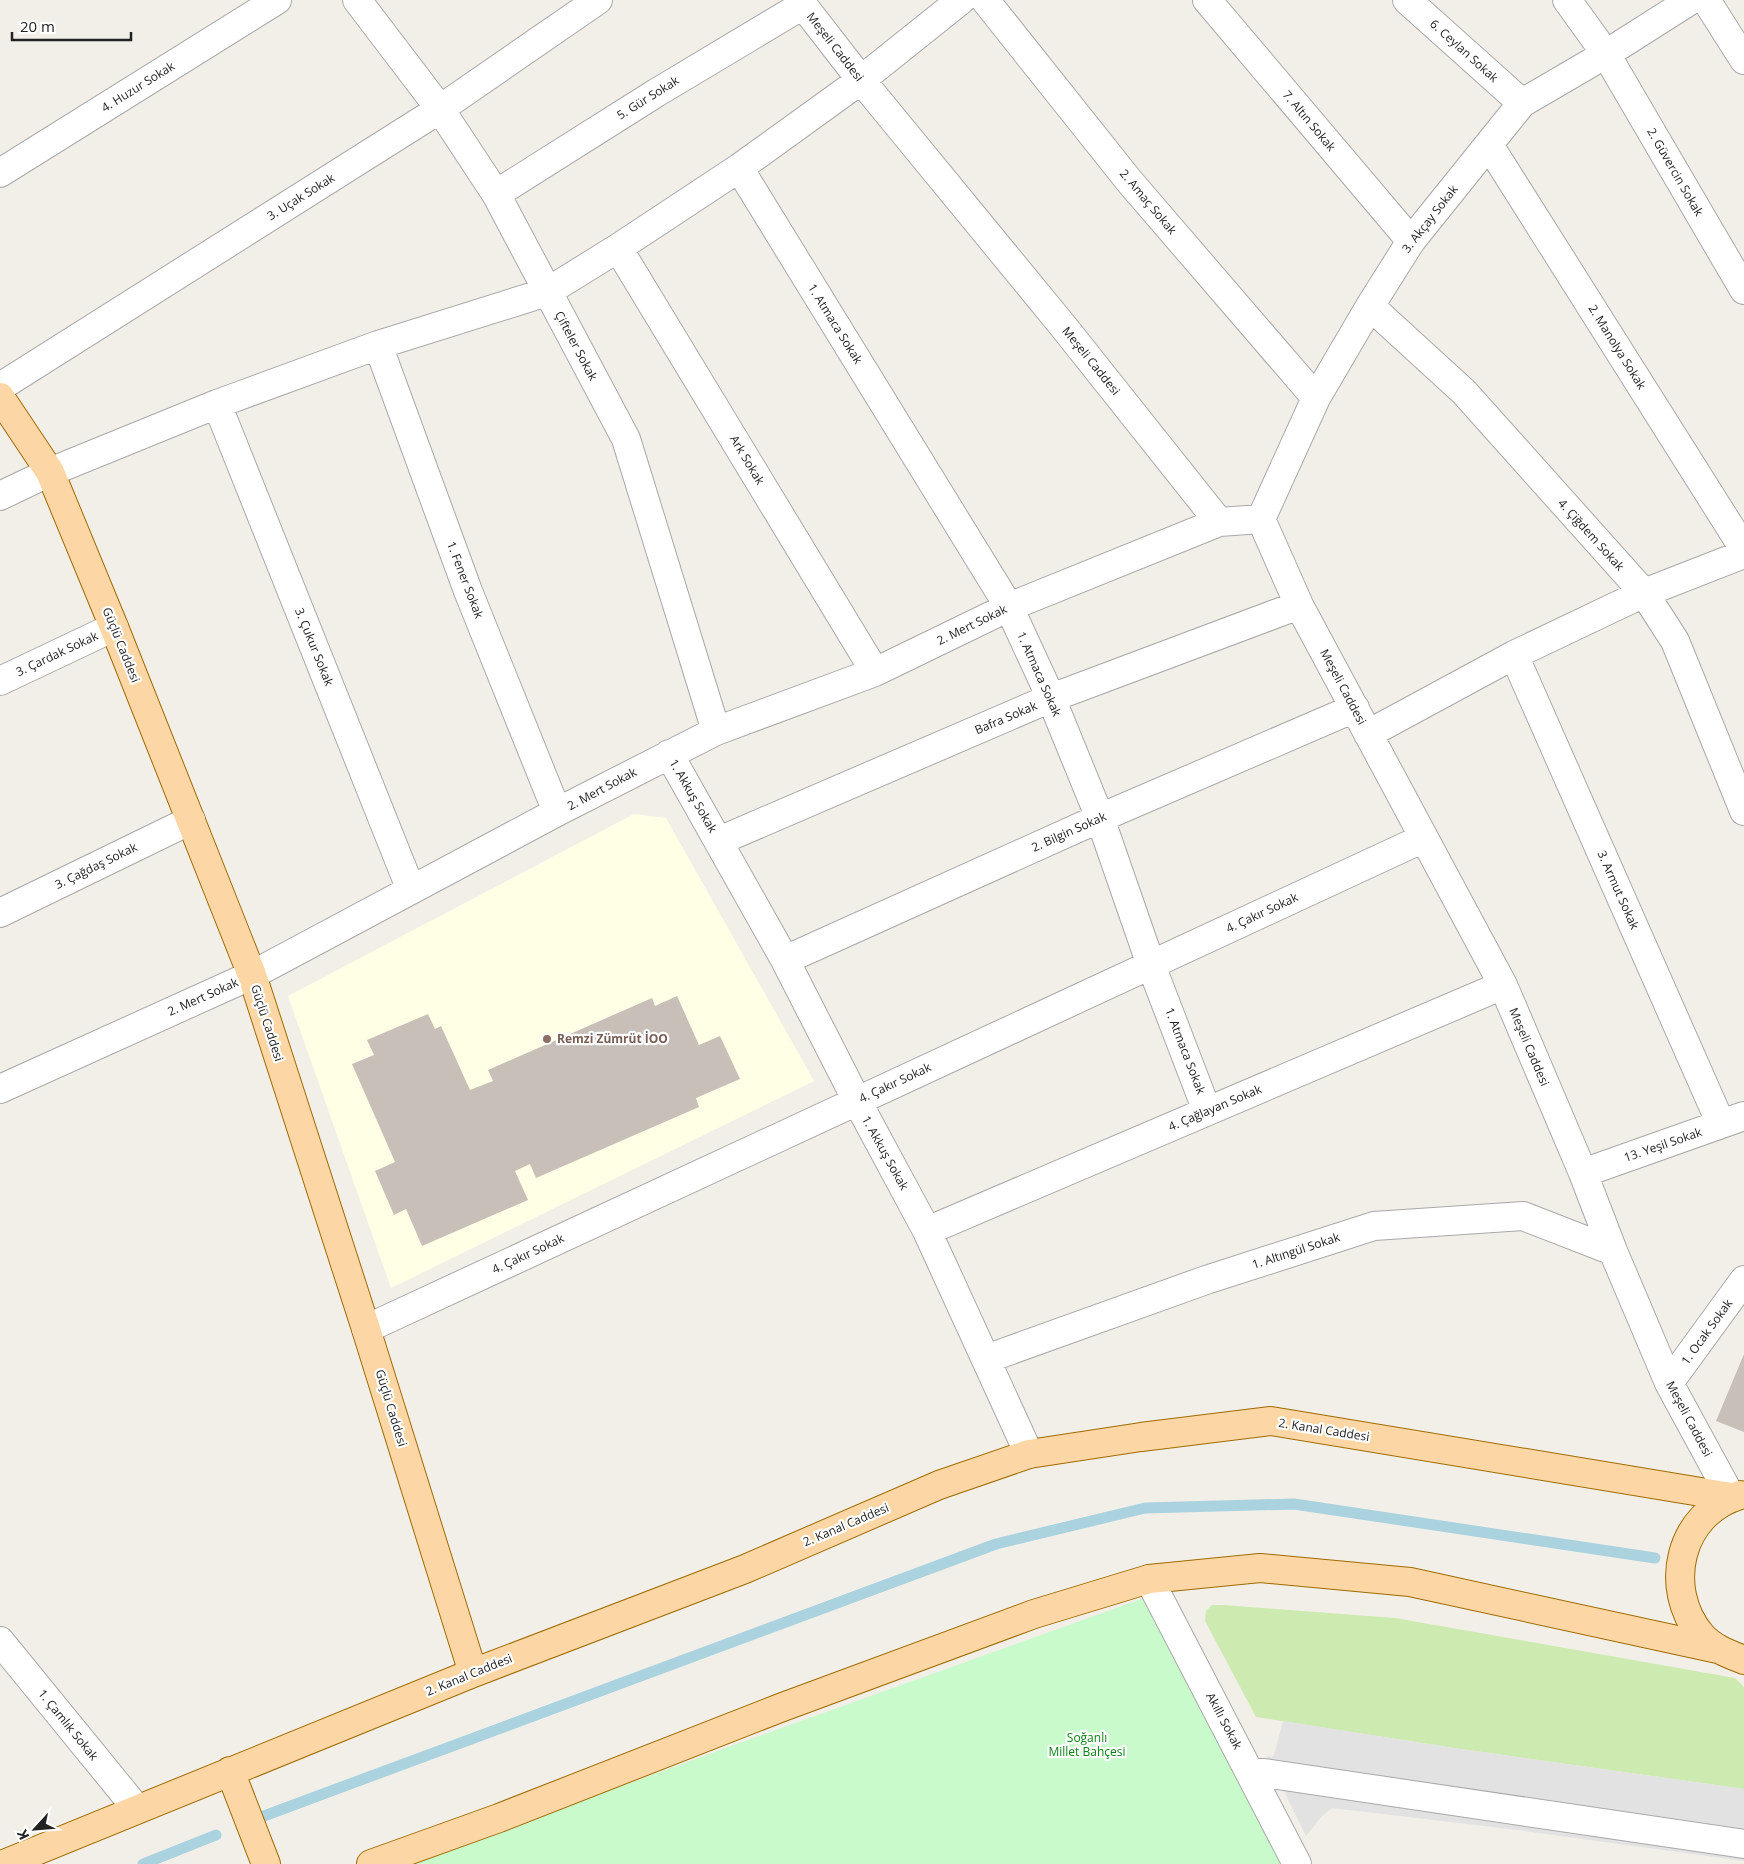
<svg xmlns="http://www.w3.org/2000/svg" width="1744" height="1864" font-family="'Open Sans',sans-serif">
	<rect width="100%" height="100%" fill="#f2efe9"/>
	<!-- education -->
	<path fill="#ffffe5" d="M634 814 666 818 814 1081 391 1288 288 996Z"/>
	<!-- grass -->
	<path fill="#cdebb0" d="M1212 1605H1224L1395 1618 1735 1678 1744 1687V1789L1454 1748 1256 1717 1205 1621 1206 1611Z"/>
	<!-- park -->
	<path fill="#c8facc" d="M1147 1597 1283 1864H408L734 1745Z"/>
	<!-- parking -->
	<path fill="#e2e2e2" d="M1283 1721 1454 1748 1744 1789V1861L1510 1829 1332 1808 1322 1816 1306 1836 1267 1756 1271 1757 1274 1755Z"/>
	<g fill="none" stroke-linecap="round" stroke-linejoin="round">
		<!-- stream -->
		<path stroke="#aad3df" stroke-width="11" d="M253 1820 996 1544 1145 1508 1294 1504 1655 1558
			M143 1864 216 1835"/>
	</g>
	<!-- building -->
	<path fill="#c7bfb8" d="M677 996 699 1045 720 1036 740 1079 696 1098 699 1107 536 1178 530 1164 515 1171 528 1200 422 1246 406 1209 394 1215 375 1171 395 1162 352 1064 374 1055 367 1040 428 1014 435 1029 441 1026 470 1090 493 1081 488 1070 652 998 655 1006Z
		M1744 1354V1432L1716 1421Z"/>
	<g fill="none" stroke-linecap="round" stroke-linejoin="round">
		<defs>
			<path id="minor" d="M357 0 440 109 496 194 626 439 716 731
				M799 0 861 80 1063 326 1219 522 1261 519 1299 605 1503 985 1583 1173 1613 1251 1669 1383 1731 1497
				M985 0 1130 182 1316 398
				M1207 0 1411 241
				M1407 0 1522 103
				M1567 0 1606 54 1744 290
				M1706 0 1744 60
				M1489 145 1744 549
				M739 168 1009 607 1051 698 1100 818 1151 965 1207 1111
				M0 173 277 0
				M496 194 656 93 803 5
				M618 248 875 672
				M1370 306 1464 392 1644 593 1675 641 1744 811
				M378 345 468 591 557 812
				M0 387 440 109 598 0
				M217 404 411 890
				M0 496 50 472 217 404 378 345 547 292 618 248 739 168 861 80 961 0
				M1261 519 1316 398 1370 306 1411 241 1522 103 1606 54 1691 0
				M1514 655 1721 1124
				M0 681 114 627
				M1368 734 1514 655 1644 593 1744 554
				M669 754 785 960 857 1101 927 1231 1029 1454
				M719 841 1051 698 1299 605
				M0 913 191 820
				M785 960 1100 818 1355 708
				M0 1089 252 975 557 812 716 731 875 672 1009 607 1219 522
				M1583 1173 1744 1116
				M927 1231 1503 985
				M366 1329 1424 838
				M986 1359 1206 1280 1374 1226 1523 1216 1613 1251
				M1669 1383 1744 1280
				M1149 1579 1297 1864
				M0 1641 137 1809
				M1250 1771 1744 1844"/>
			<path id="major" d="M0 397 50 472 114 627 252 975 366 1329 473 1673
				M1740 1495C1679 1513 1662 1588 1701 1635 1712 1648 1729 1654 1744 1660
				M230 1771 266 1864
				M4 1864 473 1673 745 1569 939 1485 1029 1454 1141 1437 1271 1421 1731 1497
				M371 1864 499 1818 780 1708 1034 1614 1149 1579 1260 1568 1410 1582 1718 1649"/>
		</defs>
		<!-- minor casing -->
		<use href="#minor" stroke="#a9a9a9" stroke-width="30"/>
		<!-- major casing -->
		<use href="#major" stroke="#a06b00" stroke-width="30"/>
		<!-- minor -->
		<use href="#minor" stroke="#fff" stroke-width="28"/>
		<!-- major -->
		<use href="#major" stroke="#fcd6a4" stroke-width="28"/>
	</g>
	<!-- markers -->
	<circle fill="#8d6e63" stroke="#fff" stroke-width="2" cx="547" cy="1039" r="5"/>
	<g text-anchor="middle" stroke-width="4.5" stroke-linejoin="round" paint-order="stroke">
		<!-- street labels -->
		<g font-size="12" fill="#222" stroke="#fff">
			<text transform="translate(835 47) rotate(52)" y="4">Meşeli Caddesi</text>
			<text transform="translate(1464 51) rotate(42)" y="4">6. Ceylan Sokak</text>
			<text transform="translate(138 87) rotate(-32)" y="4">4. Huzur Sokak</text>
			<text transform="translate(648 98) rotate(-32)" y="4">5. Gür Sokak</text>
			<text transform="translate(1309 121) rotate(50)" y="4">7. Altın Sokak</text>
			<text transform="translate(1675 172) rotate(60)" y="4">2. Güvercin Sokak</text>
			<text transform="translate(301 197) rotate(-32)" y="4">3. Uçak Sokak</text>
			<text transform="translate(1148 202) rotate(50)" y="4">2. Amaç Sokak</text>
			<text transform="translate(1430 219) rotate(-52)" y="4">3. Akçay Sokak</text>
			<text transform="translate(835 324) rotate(58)" y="4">1. Atmaca Sokak</text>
			<text transform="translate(576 346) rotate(62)" y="4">Çifteler Sokak</text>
			<text transform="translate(1617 347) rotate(58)" y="4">2. Manolya Sokak</text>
			<text transform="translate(1091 361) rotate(51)" y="4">Meşeli Caddesi</text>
			<text transform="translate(747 460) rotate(59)" y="4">Ark Sokak</text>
			<text transform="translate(1591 535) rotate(48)" y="4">4. Çiğdem Sokak</text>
			<text transform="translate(465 580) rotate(69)" y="4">1. Fener Sokak</text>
			<text transform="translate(972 625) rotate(-26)" y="4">2. Mert Sokak</text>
			<text transform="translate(121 645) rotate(68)" y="4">Güçlü Caddesi</text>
			<text transform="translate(314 647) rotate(68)" y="4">3. Çukur Sokak</text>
			<text transform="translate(57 654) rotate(-25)" y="4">3. Çardak Sokak</text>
			<text transform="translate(1039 674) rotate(66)" y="4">1. Atmaca Sokak</text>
			<text transform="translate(1343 687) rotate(62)" y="4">Meşeli Caddesi</text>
			<text transform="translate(1006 718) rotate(-23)" y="4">Bafra Sokak</text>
			<text transform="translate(602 789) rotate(-28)" y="4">2. Mert Sokak</text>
			<text transform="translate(693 796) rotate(60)" y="4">1. Akkuş Sokak</text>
			<text transform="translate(1069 832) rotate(-24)" y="4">2. Bilgin Sokak</text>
			<text transform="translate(96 866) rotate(-26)" y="4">3. Çağdaş Sokak</text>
			<text transform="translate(1618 890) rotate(66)" y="4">3. Armut Sokak</text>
			<text transform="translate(1262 913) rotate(-25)" y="4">4. Çakır Sokak</text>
			<text transform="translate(203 997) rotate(-24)" y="4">2. Mert Sokak</text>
			<text transform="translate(267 1023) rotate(72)" y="4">Güçlü Caddesi</text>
			<text transform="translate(1529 1047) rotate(67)" y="4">Meşeli Caddesi</text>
			<text transform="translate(1185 1051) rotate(69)" y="4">1. Atmaca Sokak</text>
			<text transform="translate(895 1083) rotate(-25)" y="4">4. Çakır Sokak</text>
			<text transform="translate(1215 1108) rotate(-23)" y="4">4. Çağlayan Sokak</text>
			<text transform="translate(1663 1145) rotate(-19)" y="4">13. Yeşil Sokak</text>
			<text transform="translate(885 1153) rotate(61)" y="4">1. Akkuş Sokak</text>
			<text transform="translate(1296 1251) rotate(-18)" y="4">1. Altıngül Sokak</text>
			<text transform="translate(528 1254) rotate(-25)" y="4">4. Çakır Sokak</text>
			<text transform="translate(1707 1332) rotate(-54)" y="4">1. Ocak Sokak</text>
			<text transform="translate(391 1408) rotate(73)" y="4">Güçlü Caddesi</text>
			<text transform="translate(1689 1419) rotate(62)" y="4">Meşeli Caddesi</text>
			<text transform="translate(1324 1430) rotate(9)" y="4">2. Kanal Caddesi</text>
			<text transform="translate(846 1525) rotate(-23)" y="4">2. Kanal Caddesi</text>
			<text transform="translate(469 1675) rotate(-22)" y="4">2. Kanal Caddesi</text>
			<text transform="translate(1224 1721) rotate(62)" y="4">Akıllı Sokak</text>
			<text transform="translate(68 1725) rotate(51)" y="4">1. Çamlık Sokak</text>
		</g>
		<!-- education labels -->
		<g font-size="12" font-weight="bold" fill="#785e54" stroke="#fff" text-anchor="start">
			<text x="557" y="1043">Remzi Zümrüt İOO</text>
		</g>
		<!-- park labels -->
		<g font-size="12" fill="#0c8416" stroke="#fff">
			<text x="1087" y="1742">Soğanlı<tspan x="1087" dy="14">Millet Bahçesi</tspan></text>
		</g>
	</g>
	<!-- north arrow -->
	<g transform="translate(35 1829) rotate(244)" stroke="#ffffff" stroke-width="4" paint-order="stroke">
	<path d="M0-4L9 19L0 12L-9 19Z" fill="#222222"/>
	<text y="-8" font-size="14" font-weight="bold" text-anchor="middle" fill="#222222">K</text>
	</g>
	<!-- scale -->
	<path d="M12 32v8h119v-8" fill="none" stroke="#222222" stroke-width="2.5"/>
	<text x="20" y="32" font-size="15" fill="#222222" stroke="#ffffff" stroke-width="4" paint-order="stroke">20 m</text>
</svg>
